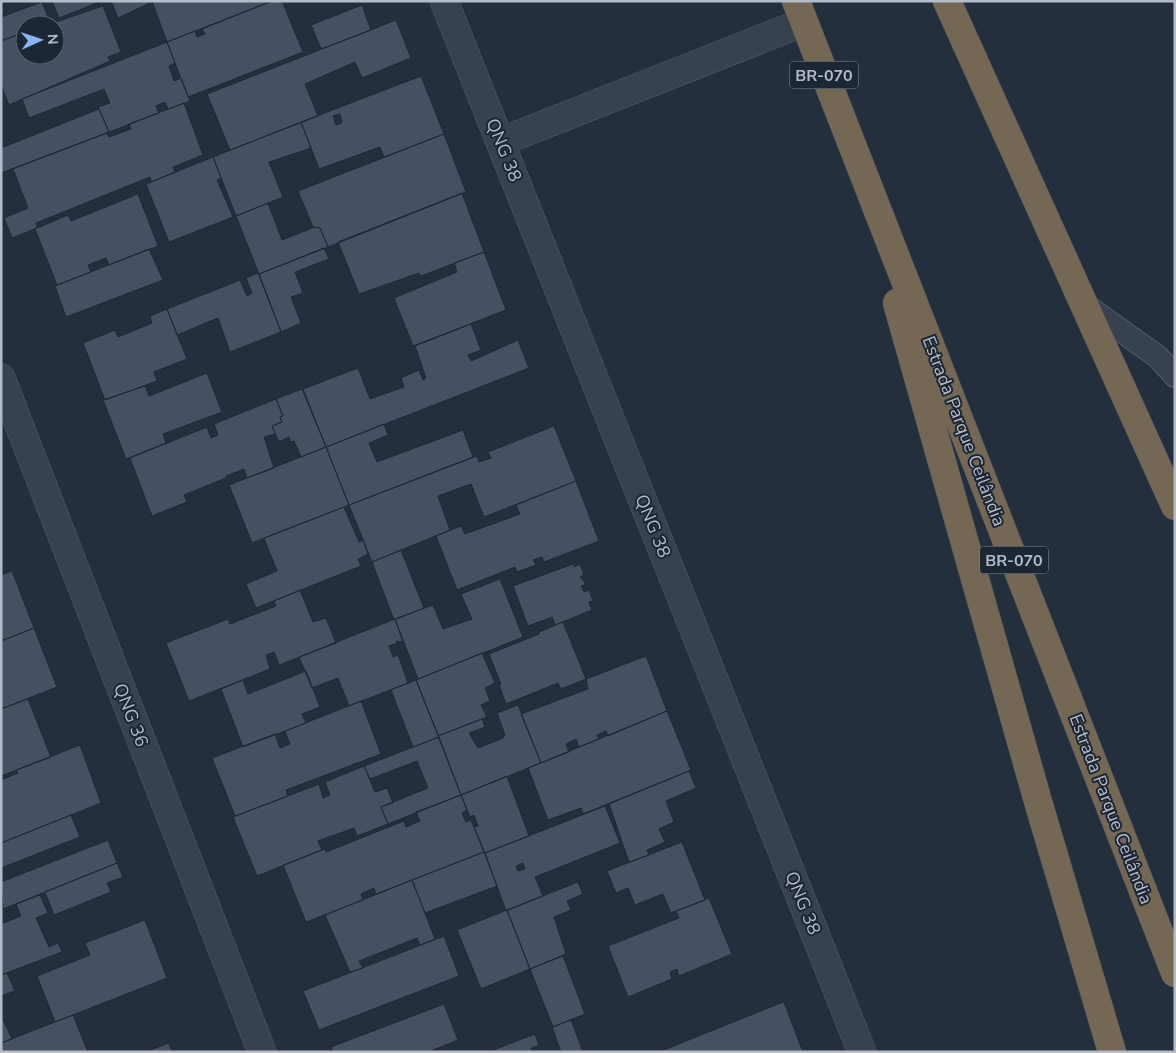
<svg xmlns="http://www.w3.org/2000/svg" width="1176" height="1053" font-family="'Nunito Sans',sans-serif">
	<rect width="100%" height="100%" fill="#242f3e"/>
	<!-- building -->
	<path fill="#455162" stroke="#1f2835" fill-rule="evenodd" d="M52 1H102L59 18Z
		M111 1H152V2L118 18Z
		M152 1H272L167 42Z
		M272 1H282L303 52 188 97 167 42 195 31 197 37 205 34 202 29Z
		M42 2 50 22 42 25H25V32L1 41V17Z
		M362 5 371 30 321 49 311 25Z
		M103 6 121 52 108 57 110 61 9 105 1 85V41L23 33H25V55H55V25H47Z
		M396 20 411 58 362 78 355 62 305 84 318 116 230 150 207 94Z
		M167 42 175 63 169 66 174 81 181 78 190 101 168 109 165 102 156 106 159 113 109 132 98 107 110 103 104 89 29 118 22 99Z
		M421 76 444 134 384 157 380 147 319 169 301 122ZM340 114 342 123 336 125 333 116Z
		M184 103 203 155 173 167 175 172 151 182 150 177 36 223 37 228 12 238 4 218 28 208 13 169 107 133 109 137 131 129 129 124Z
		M99 109 109 132 1 173V148Z
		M301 122 311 148 269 162 283 197 236 216 213 157Z
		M444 134 466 192 328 247 320 228 313 227 298 191Z
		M213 157 221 178 217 180 233 217 169 242 146 184Z
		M462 193 484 252 421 276 419 273 359 294 338 242Z
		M138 194 158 246 109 265 106 258 88 265 91 272 57 285 35 229 68 215 71 221Z
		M268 203 282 240 315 227 320 228 328 247 259 274 236 216Z
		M324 248 329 259 295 272 303 293 291 297 301 323 281 332 259 274Z
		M149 249 163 280 66 317 55 286Z
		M484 252 506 310 413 346 394 298 457 272 454 263Z
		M258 273 281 332 230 352 218 318 177 335 167 309 240 280 247 296 252 293 246 278Z
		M167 309 187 359 154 372 157 381 105 400 83 343 115 330 118 337 152 323 150 316Z
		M471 324 481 350 468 355 471 361 518 340 529 368 326 447 303 389 358 368 370 399 404 387 401 378 419 370 423 380 426 378 415 346Z
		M207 373 222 412 163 434 166 443 126 459 103 400 145 386 149 396Z
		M302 389 326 447 301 457 294 441 291 442 289 437 279 442 272 426 282 422 280 417 283 416 276 399Z
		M276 399 283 416 280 417 282 422 272 426 275 434 264 437 274 468 247 478 244 469 226 476V478L184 495 187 502 152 516 130 458 207 427 211 438 218 435 214 424Z
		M384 424 388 435 369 443 377 462 463 430 473 457 349 505 326 447Z
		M554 426 576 481 484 517 471 484 438 496 450 530 372 562 349 505 477 456 479 462 491 458 488 452Z
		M326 447 349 505 252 543 229 485Z
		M576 481 599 541 544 562 542 557 533 560 536 565 517 572 515 567 457 590 436 536 461 526 465 534 520 514 516 505Z
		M344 507 359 542 363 540 368 554 358 559 361 566 256 608 246 584 277 571 264 538Z
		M401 550 424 608 394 620 372 562Z
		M573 564 574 567 580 564 584 575 580 577 586 584 581 586 584 592 589 590 593 601 589 602 592 610 555 625 552 617 528 626 513 586Z
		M12 571 34 628 1 641V575Z
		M500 579 523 637 418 679 395 619 433 605 443 629 472 619 461 594Z
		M300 590 313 622 326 618 336 643 279 665 274 652 266 655 270 669 189 701 166 643 228 619 230 624 276 606 274 601Z
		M395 619 403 642 396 641 397 643 389 646 393 657 398 655 408 683 349 706 338 678 312 688 299 657Z
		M563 622 586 679 561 689 558 683 506 704 499 685 501 684 489 654 539 634V632Z
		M34 628 57 687 1 709V641Z
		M482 653 495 683 485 688 490 701 481 705 487 717 438 736 416 680Z
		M646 656 667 711 608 736 606 731 597 735 599 739 579 747 576 739 566 744 569 752 541 763 521 714 588 689 586 679Z
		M306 671 320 707 302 714 306 723 243 747 221 689 243 680 248 694Z
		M416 680 439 737 413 747 391 690Z
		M28 699 51 757 1 776V709Z
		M361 701 381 754 286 790 288 796 235 816 212 758 275 734 280 748 290 744 285 731Z
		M518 705 541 763 461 795 438 736 482 719 485 727 469 733 478 748 503 738 505 735 497 713Z
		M667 711 691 770 583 814 581 808 548 820 528 768Z
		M439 737 461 795 388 824 381 807 428 788 417 761 370 779 364 766Z
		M80 745 101 803 1 843V780L18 773 16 770Z
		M364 766 375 792 387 788 393 803 381 807 388 824 357 836 354 828 318 841 322 850 257 876 233 817 319 784 323 798 330 795 325 782Z
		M689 771 696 788 666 801 674 822 659 829 665 842 647 850 649 855 629 862 609 804Z
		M507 776 529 836 485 853 474 827 478 826 474 815 470 817 461 795Z
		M461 795 467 810 462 813 466 822 471 820 484 852 376 894 374 888 361 894 363 900 306 922 283 865 322 850 325 849 326 852 404 821 406 827 420 821 416 812Z
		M605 806 620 843 535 877 543 896 506 911 485 853ZM523 863 525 869 518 871 516 866Z
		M71 815 80 837 1 868V843Z
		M108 840 117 863 3 909 1 882Z
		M682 842 705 900 671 913 663 894 635 905 628 888 616 893 607 871Z
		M484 852 497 886 425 913 412 880Z
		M117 863 123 877 107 883 111 892 54 915 45 892Z
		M412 880 435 939 420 945 417 938 359 961 363 968 350 972 325 915Z
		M578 882 583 894 567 901 571 910 554 917 566 954 530 969 507 910Z
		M40 895 48 913 36 918 49 947 58 943 62 952 1 975V924L21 916 16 904Z
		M709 898 732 954 679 976 677 969 670 972 672 979 628 997 608 946 679 918 676 911Z
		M507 910 530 969 481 989 457 930Z
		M145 920 167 978 55 1022 37 976 90 955 85 943Z
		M444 936 459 976 319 1030 303 991Z
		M563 956 585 1014 553 1027 530 969Z
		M7 973 15 991 1 996V975Z
		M784 1002 803 1052H659L778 1004Z
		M444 1004 458 1040 428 1052H333L331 1047Z
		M1 1015 12 1039 1 1043Z
		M73 1015 88 1052H1V1043Z
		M571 1020 583 1052H561L552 1027Z
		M535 1034 539 1045 531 1048 532 1052H488Z
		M169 1043 172 1052H145Z"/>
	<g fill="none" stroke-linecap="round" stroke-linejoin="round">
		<defs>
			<path id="lane" d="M1084 304 1158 357 1175 376"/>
			<path id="street" d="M444 1 862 1052
				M500 142 804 22
				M1 378 262 1052"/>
			<path id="highway" d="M796 1 1175 973
				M947 1 1175 506
				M897 303 1037 798 1112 1052"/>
		</defs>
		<!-- lane casing -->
		<use href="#lane" stroke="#565f6c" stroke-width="24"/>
		<!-- street casing -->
		<use href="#street" stroke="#565f6c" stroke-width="29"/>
		<!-- highway casing -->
		<use href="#highway" stroke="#434c59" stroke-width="29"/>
		<!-- lane -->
		<use href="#lane" stroke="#38414e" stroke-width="22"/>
		<!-- street -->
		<use href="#street" stroke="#38414e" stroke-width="28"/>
		<!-- highway -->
		<use href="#highway" stroke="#746855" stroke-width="28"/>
	</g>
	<g text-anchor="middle" stroke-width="4" stroke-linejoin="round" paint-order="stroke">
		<!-- shield labels -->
		<g fill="#1d2633" stroke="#878f9c" stroke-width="1">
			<rect x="790" y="61.5" width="68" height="27" rx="4"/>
			<rect x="980" y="546.5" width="68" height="27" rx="4"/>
		</g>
		<g font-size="16" font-weight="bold" fill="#b4bcc9">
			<text x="824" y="81">BR-070</text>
			<text x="1014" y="566">BR-070</text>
		</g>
		<!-- street labels -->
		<g font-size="18" fill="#b4bcc9" stroke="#1d2633">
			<text transform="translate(504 150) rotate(68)" y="6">QNG 38</text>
			<text transform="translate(964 431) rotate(69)" y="6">Estrada Parque Ceilândia</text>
			<text transform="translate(653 526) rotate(68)" y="6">QNG 38</text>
			<text transform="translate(131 715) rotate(69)" y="6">QNG 36</text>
			<text transform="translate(1111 809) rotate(69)" y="6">Estrada Parque Ceilândia</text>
			<text transform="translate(803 903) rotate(68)" y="6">QNG 38</text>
		</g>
	</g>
	<!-- border -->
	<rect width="1176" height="1053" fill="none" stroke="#b4bcc9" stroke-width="5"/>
	<!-- north arrow -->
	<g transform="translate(40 40) rotate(87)"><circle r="24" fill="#1d2633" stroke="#59626f"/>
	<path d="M0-4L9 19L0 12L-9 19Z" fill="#8ab4f8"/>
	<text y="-8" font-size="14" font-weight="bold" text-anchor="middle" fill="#b4bcc9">N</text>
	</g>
</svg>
